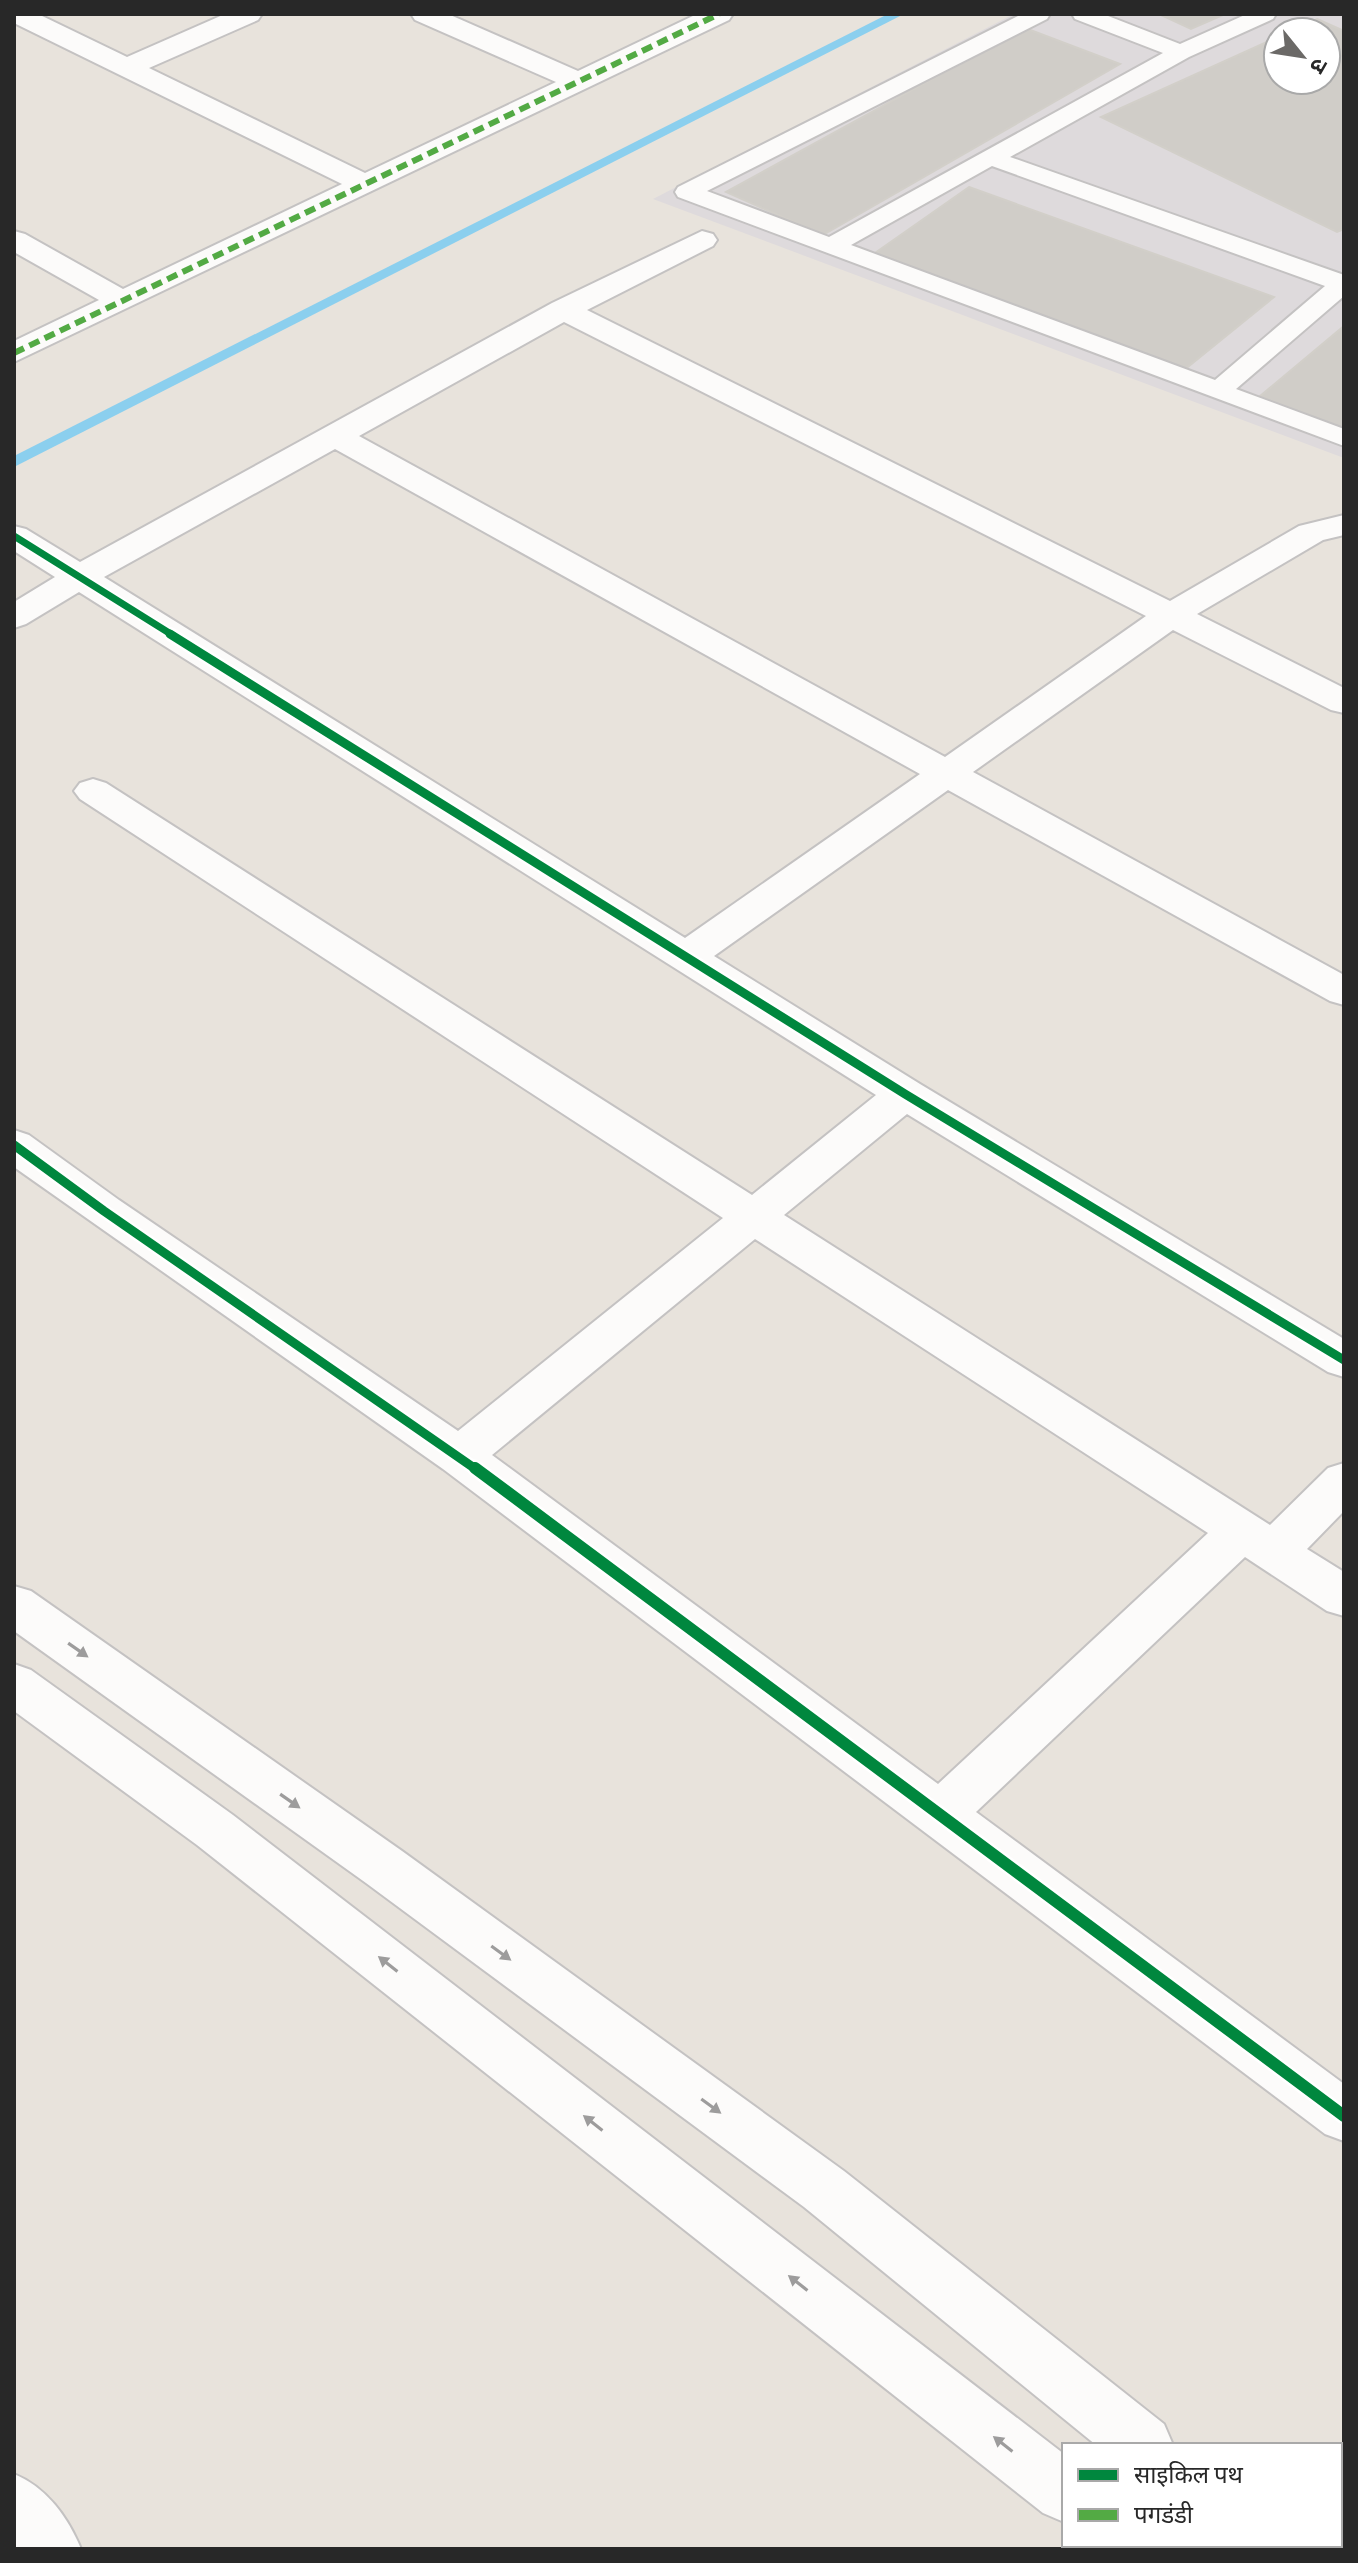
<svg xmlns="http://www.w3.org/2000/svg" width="1358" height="2563" font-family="Manrope,'Noto Sans Devanagari',sans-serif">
	<rect width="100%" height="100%" fill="#e8e3dc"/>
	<!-- industrial -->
	<path fill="#dedadc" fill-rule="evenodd" d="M1014 14H1344V458L653 199ZM1278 32H1326V80H1278Z"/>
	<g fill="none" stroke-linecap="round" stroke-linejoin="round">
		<!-- stream -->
		<path fill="#8bcfee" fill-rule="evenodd" d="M888 14H904L14 467V456Z"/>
	</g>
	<!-- building -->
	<path fill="#d0cdc8" stroke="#d2cfc9" stroke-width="2" d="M1159 14H1225L1191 29Z
		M1317 19 1344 31V229L1337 232 1101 117 1278 37V80H1326V32H1288Z
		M1025 28 1120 64 823 235 726 192Z
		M969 187 1274 297 1184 370 875 253Z
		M1344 326V429L1259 397Z"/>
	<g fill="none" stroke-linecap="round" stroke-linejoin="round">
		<defs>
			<path id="lane" d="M1022 14H1050L1047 19 707 191 829 237 1163 53 1075 19 1072 14H1103L1180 44 1247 14H1276L1273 19 1189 57 1010 157 1344 275V296L1236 389 1344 429V446L678 197 675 192 678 187ZM992 166 1325 286 1215 380 851 245Z"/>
			<path id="street" d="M14 14H38L127 57 225 14H262L258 20 149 68 365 173 556 82 415 20 411 14H448L578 71 697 14H733L729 20 14 362V341L99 300 14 252V231L25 234 123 289 342 184 14 23Z
				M702 231 713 234 717 240 713 246 587 310 1170 601 1299 526 1344 515V535L1323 540 1197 614 1344 688V713L1331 710 1173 630 973 772 1344 975V1005L1330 1001 948 790 714 956 920 1084 1344 1339V1377L1328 1372 907 1114 784 1215 1270 1525 1328 1468 1344 1463V1511L1307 1549 1344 1572V1616L1327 1611 1245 1557 976 1812 1344 2084V2141L1325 2134 443 1469 14 1167V1130L29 1135 119 1200 458 1431 723 1218 80 799 74 791 80 783 93 779 106 783 752 1195 876 1095 79 592 26 624 14 628V602L55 577 14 551V526L26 529 80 562 552 303ZM564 322 1146 616 945 757 359 436ZM335 449 920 774 685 938 104 577ZM755 1239 1208 1533 938 1784 492 1455Z
				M14 2474C46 2487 68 2517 81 2549H14Z"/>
			<path id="secondary" d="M14 1586 31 1591 402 1851 844 2171 1164 2424 1173 2445H1096L804 2207 366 1883 14 1631Z
				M14 1664 31 1670 233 1815 1064 2454V2522L1043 2513 197 1845 14 1711Z
				M1099 2545H1163L1164 2549H1100Z
				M1237 2545H1301L1302 2549H1238Z"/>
		</defs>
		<!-- lane casing -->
		<use href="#lane" stroke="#c4c2c2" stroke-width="4"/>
		<!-- street casing -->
		<use href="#street" stroke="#c4c2c2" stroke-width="4"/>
		<!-- secondary casing -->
		<use href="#secondary" stroke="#c4c2c2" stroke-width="4"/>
		<!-- lane -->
		<use href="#lane" fill="#fcfbfa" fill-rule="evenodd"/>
		<!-- street -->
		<use href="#street" fill="#fcfbfa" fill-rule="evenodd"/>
		<!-- secondary -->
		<use href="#secondary" fill="#fcfbfa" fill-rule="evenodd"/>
		<!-- quiet -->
		<path stroke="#53aa44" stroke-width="6" stroke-dasharray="11 6" stroke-linecap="butt" d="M14 353 719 14"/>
		<defs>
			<path id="cycleway-far2" d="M14 536 174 636"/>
			<path id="cycleway-far1" d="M170 634 905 1094 1344 1360
				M14 1145 104 1211 477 1470"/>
			<path id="cycleway" d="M475 1468 1344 2116"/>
		</defs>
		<!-- cycleway-far2 casing -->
		<use href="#cycleway-far2" stroke="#fff" stroke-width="11"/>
		<!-- cycleway-far1 casing -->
		<use href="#cycleway-far1" stroke="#fff" stroke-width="14"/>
		<!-- cycleway casing -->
		<use href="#cycleway" stroke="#fff" stroke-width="17"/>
		<!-- cycleway-far2 -->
		<use href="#cycleway-far2" stroke="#00873e" stroke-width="7"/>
		<!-- cycleway-far1 -->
		<use href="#cycleway-far1" stroke="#00873e" stroke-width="9"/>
		<!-- cycleway -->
		<use href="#cycleway" stroke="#00873e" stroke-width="12"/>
	</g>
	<!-- one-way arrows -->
	<defs><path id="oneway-solid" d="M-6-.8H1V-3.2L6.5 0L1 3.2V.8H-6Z" transform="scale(2)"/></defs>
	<g fill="#9d9c9c">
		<use href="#oneway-solid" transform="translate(78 1650) rotate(35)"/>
		<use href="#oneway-solid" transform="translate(290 1801) rotate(35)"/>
		<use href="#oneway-solid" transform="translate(501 1953) rotate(36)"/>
		<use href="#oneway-solid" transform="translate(388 1964) rotate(-142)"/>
		<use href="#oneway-solid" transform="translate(711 2106) rotate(36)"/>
		<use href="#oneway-solid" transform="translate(593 2123) rotate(-142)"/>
		<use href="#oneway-solid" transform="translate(798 2283) rotate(-142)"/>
		<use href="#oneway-solid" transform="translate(1003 2444) rotate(-142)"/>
	</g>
	<!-- border -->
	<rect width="1358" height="2563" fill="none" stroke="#282828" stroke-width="32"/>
	<!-- legend -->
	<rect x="1062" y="2443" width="280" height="104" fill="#ffffff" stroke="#a9a9a9" stroke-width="2"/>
	<rect x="1078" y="2469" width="40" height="12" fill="#00873e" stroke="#a9a9a9" stroke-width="2"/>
	<text x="1134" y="2483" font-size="24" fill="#282828">साइकिल पथ</text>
	<rect x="1078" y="2509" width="40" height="12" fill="#53aa44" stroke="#a9a9a9" stroke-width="2"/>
	<text x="1134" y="2523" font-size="24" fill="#282828">पगडंडी</text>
	<!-- north arrow -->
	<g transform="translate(1302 56) rotate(120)"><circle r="38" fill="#ffffff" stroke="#a9a9a9" stroke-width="2"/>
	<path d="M0-6L14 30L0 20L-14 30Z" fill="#6b6967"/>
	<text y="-12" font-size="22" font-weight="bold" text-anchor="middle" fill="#282828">उ</text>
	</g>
</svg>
